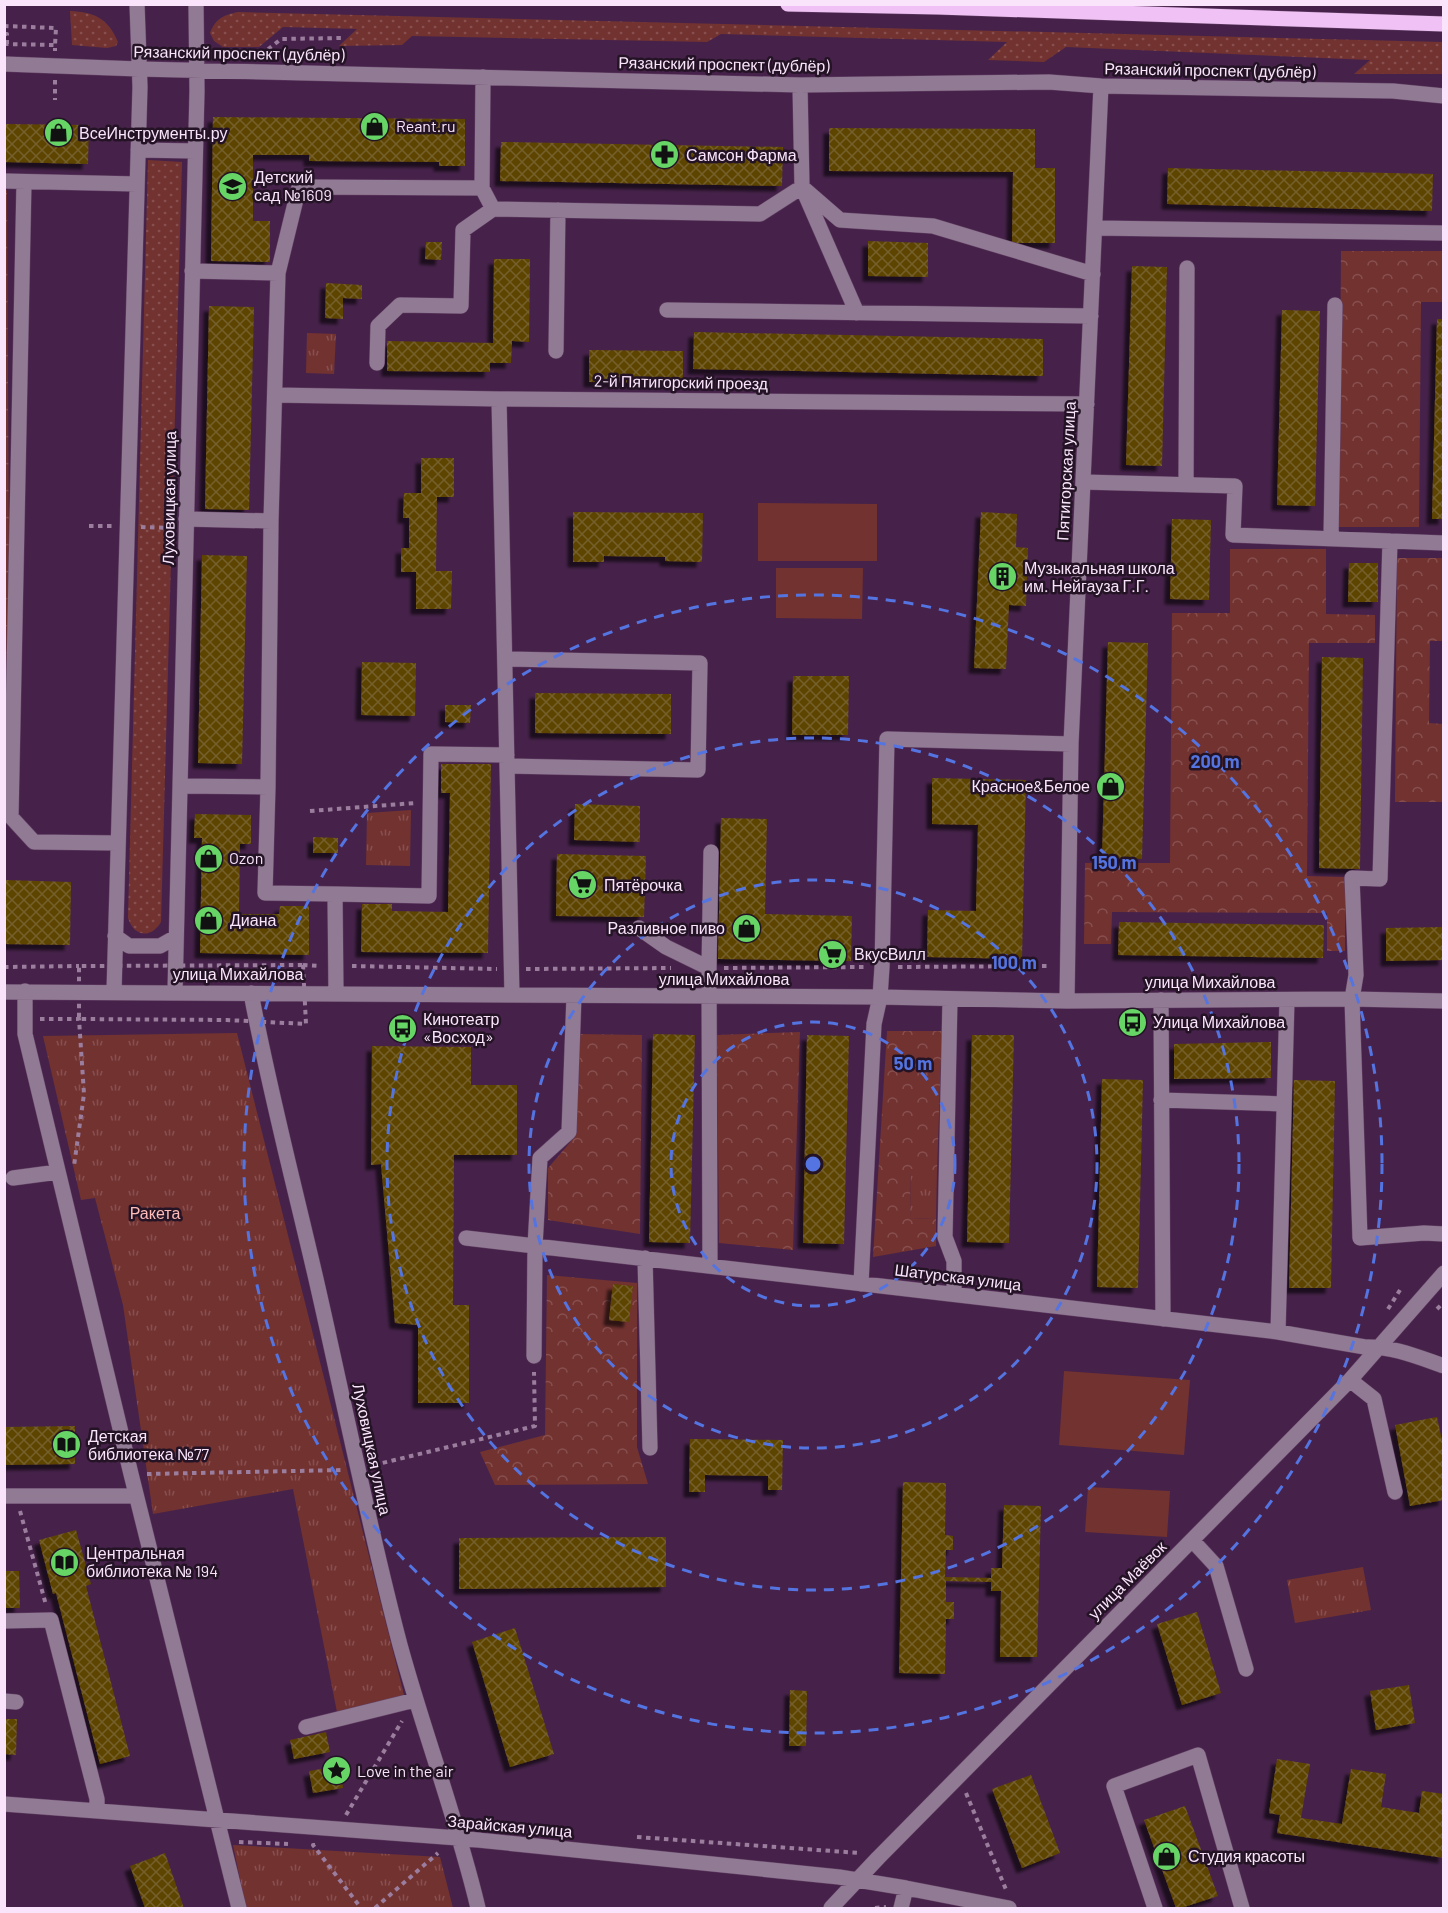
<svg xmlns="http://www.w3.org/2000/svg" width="1448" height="1913" font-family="Barlow,sans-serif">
	<defs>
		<pattern id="grass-dots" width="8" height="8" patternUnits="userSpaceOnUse" patternTransform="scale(1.5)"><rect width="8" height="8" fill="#723230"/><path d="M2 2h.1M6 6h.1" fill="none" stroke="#87504f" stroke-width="1.8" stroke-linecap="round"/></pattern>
		<pattern id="forest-crowns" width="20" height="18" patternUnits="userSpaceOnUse" patternTransform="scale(1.5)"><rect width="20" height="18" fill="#723230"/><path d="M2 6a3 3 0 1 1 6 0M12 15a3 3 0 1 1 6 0" fill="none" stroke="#87504f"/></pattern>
		<pattern id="park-tufts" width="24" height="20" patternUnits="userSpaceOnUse" patternTransform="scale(1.5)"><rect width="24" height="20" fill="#723230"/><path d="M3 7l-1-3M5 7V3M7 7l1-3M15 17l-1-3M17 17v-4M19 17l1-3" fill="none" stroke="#87504f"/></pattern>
		<pattern id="building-cross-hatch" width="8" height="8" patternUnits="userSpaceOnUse" patternTransform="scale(1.5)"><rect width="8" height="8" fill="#5d4405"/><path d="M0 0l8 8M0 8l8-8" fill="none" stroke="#755f2a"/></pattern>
		<filter id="shadow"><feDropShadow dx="-5.5" dy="5.5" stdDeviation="1.5" flood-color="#0009"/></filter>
	</defs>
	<rect width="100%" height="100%" fill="#46224a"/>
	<!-- grass -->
	<path fill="url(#grass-dots)" d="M70 11C94 12 108 18 118 42L116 46 107 48 72 45Z
		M238 12 1443 42V74H1354L1370 60 1066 47 1044 62 988 60 1007 42 721 34 707 42 412 36 402 45 339 46 357 29 283 27 259 47H223L214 41 210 33C216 18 224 15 238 12Z
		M148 160 182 162 161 922C151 939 134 937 128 918Z"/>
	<!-- forest -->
	<path fill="url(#forest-crowns)" d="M4 190H7L10 772H4Z
		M1341 251H1443V302H1421L1419 527H1339Z
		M1230 549H1326V614L1375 615V643H1309L1307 876 1345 877V951H1327V913L1112 912 1111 944H1084L1085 863H1170L1172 613H1230Z
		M1397 558H1443V641H1430L1429 723 1443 724V802H1395Z
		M887 1031H942L937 1170H911L910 1218 936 1219V1246L873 1257Z
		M800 1032 793 1250 719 1243 717 1035Z
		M578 1034 642 1035 640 1234 548 1220V1168L573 1139Z
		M547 1275 637 1283V1447L648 1484 495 1485 480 1452 545 1435Z"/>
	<!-- park -->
	<path fill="url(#park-tufts)" d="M307 333 336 334 334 374 306 373Z
		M411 810 410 866 366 865 367 813Z
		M237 1033 404 1695 337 1712 293 1489 153 1514 123 1305 95 1198 81 1200 43 1036Z
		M911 1169 937 1170 936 1219 910 1218Z
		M1363 1567 1371 1610 1295 1623 1287 1580Z
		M233 1845 440 1857 453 1908H246Z"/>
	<!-- pitch -->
	<path fill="#723230" d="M758 503 877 504V561H758Z
		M776 568H863L862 619 776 618Z
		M1064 1371 1190 1380 1184 1455 1059 1445Z
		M1088 1487 1170 1491 1167 1537 1085 1532Z"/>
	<!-- building -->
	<path fill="url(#building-cross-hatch)" filter="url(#shadow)" d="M213 117 465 119V166H439V162L309 161V155H253V221H270V262L211 261Z
		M4 124 89 125 88 164 4 162Z
		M829 128 1035 129V168H1055V243H1012L1013 172 829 171Z
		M501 142 783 147 782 186 500 181Z
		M1168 168 1433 174 1432 211 1167 204Z
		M868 241 928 243V277L868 276Z
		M426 242H442L441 260 425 259Z
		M494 259H530L529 342 512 341 511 363H490V372L387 371V341L493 343Z
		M1132 266 1167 267 1162 466 1126 465Z
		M326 283 362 285V299L343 298V319L325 318Z
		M209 306 254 307 249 510 205 509Z
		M1282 310 1320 311 1315 506 1277 505Z
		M1437 319H1444V519H1432Z
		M694 332 1043 339V376L693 369Z
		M589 350 683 351V383L589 382Z
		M421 458H454V497H437L436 571H452L451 609H416V572H401V548H409V518H403L404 493H421Z
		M573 512 703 513 702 562 665 561V557L604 556V562H573Z
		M981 512 1017 514 1016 547 1028 548 1026 606 1009 605 1006 669 974 668Z
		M1172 519 1211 520 1209 600 1170 599Z
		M202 555 247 556 242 764 198 763Z
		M1349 563H1378V602H1348Z
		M1108 642 1148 643 1142 859 1102 858Z
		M1322 657 1363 658 1360 869 1319 868Z
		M362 662 416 663 415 716 361 715Z
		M793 676H849L848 735H792Z
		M535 693 671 694V734L535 733Z
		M445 705H471L470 723 445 722Z
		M441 764H491L488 953 361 952 362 904H392V911L448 912 450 793H441Z
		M932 778 1026 780 1022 959 927 957 928 910 976 911 978 825 932 824Z
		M575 804 640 806V842L574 840Z
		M195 814 251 815V844H240L239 914H279L280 906H309V955L200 953 202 838H194Z
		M721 818 767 819 765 914 852 916 851 961 718 959Z
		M313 837 338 838V853H313Z
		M557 854 646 856 644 917 556 916Z
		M4 880 71 882 70 945 4 944Z
		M1119 922 1324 925 1323 958 1118 955Z
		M1444 927V960L1386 961V928Z
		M653 1034 695 1035 690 1243 649 1242Z
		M807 1035 849 1036 844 1244 803 1243Z
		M972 1035H1014L1009 1243 967 1242Z
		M1271 1042V1078L1174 1079V1044Z
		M372 1046 471 1047V1085H517V1155H454L453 1305H469V1403H418V1325L395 1323 381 1164 371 1165Z
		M1102 1079 1143 1080 1138 1288 1097 1287Z
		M1294 1080 1335 1081 1331 1288H1289Z
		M613 1284 633 1286 629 1322 609 1320Z
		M1437 1417 1444 1450V1500L1410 1506 1395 1425Z
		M75 1426V1464L4 1465V1427Z
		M690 1439 783 1440 782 1490H768V1476L705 1475V1492H689Z
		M903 1482 946 1483 945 1535 953 1536V1550H946L945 1577 991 1578V1568H1002L1004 1505 1041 1506 1037 1657H1000L1001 1591H991V1582L946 1581V1602H954V1619H946L945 1674 899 1673Z
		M76 1530 91 1584 86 1586 130 1756 100 1764 56 1593 53 1594 39 1540Z
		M666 1537V1587L459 1589V1538Z
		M4 1571H19L20 1608H4Z
		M1197 1612 1221 1693 1182 1705 1157 1624Z
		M515 1628 554 1754 510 1767 472 1642Z
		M1409 1685 1415 1723 1376 1730 1370 1691Z
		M790 1690 807 1691 806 1746H789Z
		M4 1719H17L16 1755 4 1754Z
		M326 1732 330 1752 294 1759 290 1740Z
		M1277 1759 1310 1764 1301 1818 1342 1824 1351 1769 1386 1774 1381 1807 1419 1813 1422 1791 1444 1794V1858L1277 1833 1280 1815 1269 1813Z
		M340 1766 343 1788 313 1793 309 1771Z
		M1031 1775 1060 1853 1022 1868 992 1789Z
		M1185 1806 1218 1896 1181 1908H1176L1144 1820Z
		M165 1853 184 1908H145L130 1866Z"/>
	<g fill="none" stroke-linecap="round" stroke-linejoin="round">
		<defs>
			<path id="minor" d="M4 64 139 69 800 85 1049 82 1101 86 1393 91 1444 96
				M800 85 802 187 857 313
				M138 150 195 151
				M4 181 137 184
				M24 182 11 817 34 842 118 843
				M482 188 483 77
				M1095 228 1444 233
				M192 271 278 273
				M667 310 1091 316
				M556 351 558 210
				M377 363 378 326 400 305 461 306 463 230 493 209
				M275 395 499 399 1087 404
				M499 399 512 995
				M1083 482 1235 486 1233 535 1390 541 1380 879 1352 878 1356 975 1352 999 1360 1238 1424 1233 1444 1234
				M1186 485 1187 268
				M186 519 271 521
				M1331 538 1335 305
				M1390 541 1444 543
				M505 659 700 663 698 770 507 766
				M180 786 268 787
				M335 894 429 896 431 754 507 755
				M639 928 666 947 709 968
				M115 936 129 946H160L176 937
				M25 991V1034L131 1474 239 1908
				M4 992 880 997 1067 1001 1352 999 1444 1001
				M114 992 140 87 137 4
				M175 992 197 91 196 4
				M251 993C269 1089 294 1184 316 1279 344 1401 368 1524 400 1645 424 1733 457 1819 478 1908
				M336 993 335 894 265 893 268 787 271 521 278 273 299 187 482 188 493 209 760 214 802 187 840 220 933 226 1093 274
				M950 999 945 1237 954 1261V1294
				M1161 1000 1163 1319
				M1067 1001 1071 744 1101 86
				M1161 1100 1284 1104
				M13 1178 58 1172
				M466 1238 1278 1332 1365 1347C1392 1346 1418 1357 1444 1366
				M645 1258 650 1448
				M710 1266 709 968 711 852
				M861 1284 874 1024 880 997 882 967 887 739 1071 744
				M1278 1332 1287 1000
				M534 1356 535 1246 540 1158 569 1132 574 996
				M1350 1380 1374 1399 1395 1492
				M4 1496H136
				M1192 1540 1216 1566 1246 1669
				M4 1621 51 1620 97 1799V1810
				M4 1701 16 1702
				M306 1727 415 1700
				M4 1804 458 1838 839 1877 906 1888 1009 1908
				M831 1908 878 1858 1350 1380 1444 1273
				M901 1908 906 1888
				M1155 1908 1114 1786 1198 1755 1242 1908"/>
			<path id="major" d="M788 4 938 7 1444 24"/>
		</defs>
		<!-- minor casing -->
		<use href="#minor" stroke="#634166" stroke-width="16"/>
		<!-- major casing -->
		<use href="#major" stroke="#634166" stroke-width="16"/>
		<!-- path -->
		<path stroke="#9b7d9e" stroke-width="4" stroke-dasharray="4.5 4.5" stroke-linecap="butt" d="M4 26 56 28 55 45
			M4 34H7V44
			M4 44 55 45V51
			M261 55 281 39 343 38
			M55 80V100
			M89 526H113
			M141 527 172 528
			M310 811 415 803
			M303 965 320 966
			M303 965 306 1024 227 1020 79 1019V966Z
			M352 966 497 969
			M4 967 79 966
			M898 967 1047 966
			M724 968 866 967
			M526 969 671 968
			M40 1019H79L84 1094 74 1166
			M1388 1309 1400 1290
			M1437 1309 1444 1302
			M374 1465 535 1426 534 1372
			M147 1474 343 1470
			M20 1511 46 1605
			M966 1793 1007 1892
			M346 1815 402 1721
			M637 1837 860 1853
			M239 1842 288 1844
			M315 1845H313L361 1908
			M375 1908 438 1853
			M875 1908 886 1907"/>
		<!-- minor -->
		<use href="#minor" stroke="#917a93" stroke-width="15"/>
		<!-- major -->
		<use href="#major" stroke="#f0c1f4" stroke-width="15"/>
	</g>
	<!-- distance rings -->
	<g fill="none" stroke="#5474e1" stroke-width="3" stroke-dasharray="10 8">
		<circle cx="813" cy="1164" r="142"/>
		<circle cx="813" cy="1164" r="284"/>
		<circle cx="813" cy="1164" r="426"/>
		<circle cx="813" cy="1164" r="569"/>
	</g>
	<!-- icons -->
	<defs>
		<symbol id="shop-disc" viewBox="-11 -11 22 22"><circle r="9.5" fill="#67d466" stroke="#231325"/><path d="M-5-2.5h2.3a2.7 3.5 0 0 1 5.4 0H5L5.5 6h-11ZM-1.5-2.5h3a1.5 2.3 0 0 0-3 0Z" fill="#111"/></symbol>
		<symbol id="pharmacy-disc" viewBox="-11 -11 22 22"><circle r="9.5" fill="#67d466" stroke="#231325"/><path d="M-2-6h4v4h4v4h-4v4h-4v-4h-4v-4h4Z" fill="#111"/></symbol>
		<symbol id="school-disc" viewBox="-11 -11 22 22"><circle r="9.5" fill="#67d466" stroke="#231325"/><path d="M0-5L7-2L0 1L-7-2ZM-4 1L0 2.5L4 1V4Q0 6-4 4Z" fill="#111"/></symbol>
		<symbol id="building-disc" viewBox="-11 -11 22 22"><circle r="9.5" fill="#67d466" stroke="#231325"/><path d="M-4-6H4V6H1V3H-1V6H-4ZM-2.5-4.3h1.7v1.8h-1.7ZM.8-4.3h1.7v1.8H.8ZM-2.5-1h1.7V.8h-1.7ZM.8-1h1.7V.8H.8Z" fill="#111"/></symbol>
		<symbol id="supermarket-disc" viewBox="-11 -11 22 22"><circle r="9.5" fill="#67d466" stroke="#231325"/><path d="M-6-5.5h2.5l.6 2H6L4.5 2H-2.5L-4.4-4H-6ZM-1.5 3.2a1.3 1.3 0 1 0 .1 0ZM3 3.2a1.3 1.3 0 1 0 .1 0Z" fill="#111"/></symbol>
		<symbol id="bus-disc" viewBox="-11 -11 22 22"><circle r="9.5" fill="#67d466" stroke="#231325"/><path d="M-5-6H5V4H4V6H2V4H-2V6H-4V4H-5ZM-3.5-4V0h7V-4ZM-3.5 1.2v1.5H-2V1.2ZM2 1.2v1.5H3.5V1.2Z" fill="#111"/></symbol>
		<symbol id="library-disc" viewBox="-11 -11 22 22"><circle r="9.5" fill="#67d466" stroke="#231325"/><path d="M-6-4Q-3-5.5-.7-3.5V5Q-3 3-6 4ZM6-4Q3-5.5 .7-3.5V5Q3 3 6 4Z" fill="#111"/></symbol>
		<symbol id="sight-disc" viewBox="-11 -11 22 22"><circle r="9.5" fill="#67d466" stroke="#231325"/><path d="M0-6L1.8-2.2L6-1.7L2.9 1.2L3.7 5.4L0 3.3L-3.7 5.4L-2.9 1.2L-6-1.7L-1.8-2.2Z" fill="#111"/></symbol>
	</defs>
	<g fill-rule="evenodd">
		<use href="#shop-disc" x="358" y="110" width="33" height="33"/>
		<use href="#shop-disc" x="42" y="116" width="33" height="33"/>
		<use href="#pharmacy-disc" x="648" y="138" width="33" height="33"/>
		<use href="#school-disc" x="216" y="170" width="33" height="33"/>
		<use href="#building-disc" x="986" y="560" width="33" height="33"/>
		<use href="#shop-disc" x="1094" y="770" width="33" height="33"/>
		<use href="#shop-disc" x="192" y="842" width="33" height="33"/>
		<use href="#supermarket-disc" x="566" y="868" width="33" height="33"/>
		<use href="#shop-disc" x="192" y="904" width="33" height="33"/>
		<use href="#shop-disc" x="730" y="912" width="33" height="33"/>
		<use href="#supermarket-disc" x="816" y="938" width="33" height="33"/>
		<use href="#bus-disc" x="1116" y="1006" width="33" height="33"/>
		<use href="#bus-disc" x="386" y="1012" width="33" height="33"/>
		<use href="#library-disc" x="50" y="1428" width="33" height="33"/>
		<use href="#library-disc" x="48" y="1546" width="33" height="33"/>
		<use href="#sight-disc" x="320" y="1754" width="33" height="33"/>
		<use href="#shop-disc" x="1150" y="1840" width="33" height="33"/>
	</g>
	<g text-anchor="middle" stroke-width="5" stroke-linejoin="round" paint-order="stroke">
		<!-- street labels -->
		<g font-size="16" fill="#fae4fc" stroke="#231325">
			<text transform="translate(239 53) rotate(1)" y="6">Рязанский проспект (дублёр)</text>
			<text transform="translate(724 64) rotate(1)" y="6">Рязанский проспект (дублёр)</text>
			<text transform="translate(1210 70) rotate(1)" y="6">Рязанский проспект (дублёр)</text>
			<text transform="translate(681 382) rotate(1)" y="6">2-й Пятигорский проезд</text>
			<text transform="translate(1066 471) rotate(-87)" y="6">Пятигорская улица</text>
			<text transform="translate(169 498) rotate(-89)" y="6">Луховицкая улица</text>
			<text x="238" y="980">улица Михайлова</text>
			<text x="724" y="985">улица Михайлова</text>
			<text x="1210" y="988">улица Михайлова</text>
			<text transform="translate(958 1277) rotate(7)" y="6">Шатурская улица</text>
			<text transform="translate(372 1449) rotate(78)" y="6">Луховицкая улица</text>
			<text transform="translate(1127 1580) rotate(-45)" y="6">улица Маёвок</text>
			<text transform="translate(510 1826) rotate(5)" y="6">Зарайская улица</text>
		</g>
		<!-- poi labels -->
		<g font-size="16" fill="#fae4fc" stroke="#231325" text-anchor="start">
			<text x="396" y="132">Reant.ru</text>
			<text x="79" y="139">ВсеИнструменты.ру</text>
			<text x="686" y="161">Самсон Фарма</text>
			<text x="254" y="183">Детский<tspan x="254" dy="18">сад №1609</tspan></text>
			<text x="1024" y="574">Музыкальная школа<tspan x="1024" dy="18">им. Нейгауза Г.Г.</tspan></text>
			<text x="1090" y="792" text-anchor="end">Красное&amp;Белое</text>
			<text x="229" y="864">Ozon</text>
			<text x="604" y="891">Пятёрочка</text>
			<text x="230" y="926">Диана</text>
			<text x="725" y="934" text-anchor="end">Разливное пиво</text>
			<text x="854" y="960">ВкусВилл</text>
			<text x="423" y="1025">Кинотеатр<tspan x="423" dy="18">«Восход»</tspan></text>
			<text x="1153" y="1028">Улица Михайлова</text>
			<text x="88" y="1442">Детская<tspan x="88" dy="18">библиотека №77</tspan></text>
			<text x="86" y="1559">Центральная<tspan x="86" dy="18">библиотека № 194</tspan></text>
			<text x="357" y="1777">Love in the air</text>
			<text x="1188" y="1862">Студия красоты</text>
		</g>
		<!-- park labels -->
		<g font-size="16" fill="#febbb7" stroke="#231325">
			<text x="155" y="1219">Ракета</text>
		</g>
	</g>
	<circle cx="813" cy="1164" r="9" fill="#5474e1" stroke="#231325" stroke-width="3"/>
	<g font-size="18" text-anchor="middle" font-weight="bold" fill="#5474e1" stroke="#231325" stroke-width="5" stroke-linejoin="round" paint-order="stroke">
		<text x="1215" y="768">200 m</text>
		<text x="1114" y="869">150 m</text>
		<text x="1014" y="969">100 m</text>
		<text x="913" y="1070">50 m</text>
	</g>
	<!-- border -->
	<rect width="1448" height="1913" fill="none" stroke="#fae4fc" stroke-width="12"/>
</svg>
